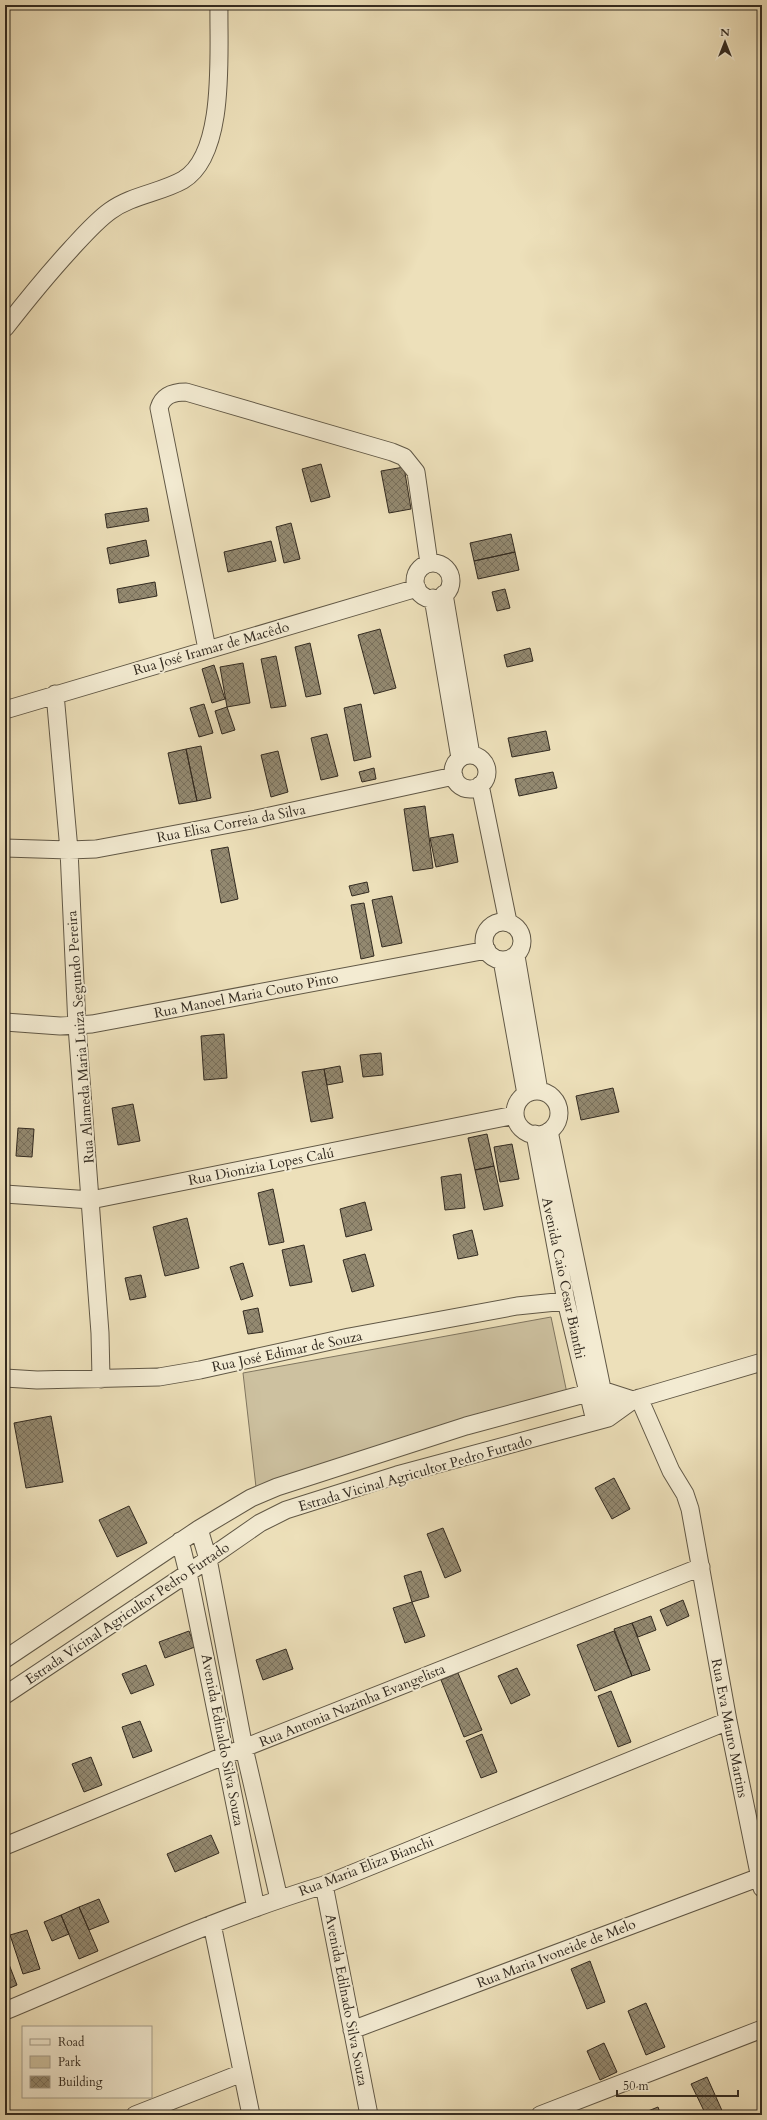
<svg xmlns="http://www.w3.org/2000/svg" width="767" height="2120" font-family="Cardo,serif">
	<defs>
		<pattern id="building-cross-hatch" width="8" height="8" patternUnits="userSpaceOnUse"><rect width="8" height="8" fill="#938970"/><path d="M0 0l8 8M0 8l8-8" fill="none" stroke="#79705c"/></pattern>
	</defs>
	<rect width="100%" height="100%" fill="#ede0ba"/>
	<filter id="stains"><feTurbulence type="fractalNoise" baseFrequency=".005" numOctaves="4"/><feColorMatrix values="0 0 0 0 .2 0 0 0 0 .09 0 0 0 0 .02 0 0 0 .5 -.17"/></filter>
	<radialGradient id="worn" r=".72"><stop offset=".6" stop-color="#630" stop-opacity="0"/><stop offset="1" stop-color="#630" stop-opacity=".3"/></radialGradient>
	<!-- green -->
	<path fill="#cdc1a0" stroke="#807660" d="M551 1317 568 1398 257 1496 243 1373Z"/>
	<!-- building -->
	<path fill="url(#building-cross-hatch)" stroke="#322a20" d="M321 464 330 497 311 502 302 469Z
		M404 467 411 509 389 513 381 471Z
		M147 508 149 521 107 528 105 514Z
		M291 523 300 559 284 563 276 527Z
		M511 534 515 552 474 561 470 543Z
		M146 540 149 556 110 564 107 548Z
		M271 541 276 561 228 572 224 552Z
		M515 552 519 570 478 579 474 561Z
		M155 582 157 596 119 603 117 589Z
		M505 589 510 608 497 611 492 592Z
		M380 629 396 688 374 694 358 635Z
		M310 643 321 694 306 697 295 647Z
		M530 648 533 661 507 667 504 655Z
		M276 656 286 706 271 708 261 659Z
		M243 663 250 703 227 707 220 667Z
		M214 665 225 699 212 703 202 669Z
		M204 704 213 733 199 737 190 708Z
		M361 704 371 757 354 761 344 708Z
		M227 707 235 730 222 734 215 711Z
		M546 731 550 750 512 757 508 738Z
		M327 734 338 776 321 780 311 738Z
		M201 746 211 798 197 801 186 749Z
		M186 749 197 801 179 804 168 753Z
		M278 751 288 792 271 797 261 755Z
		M374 768 376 779 362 782 359 772Z
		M553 772 557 788 519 796 515 779Z
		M425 806 433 868 413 871 404 809Z
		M453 834 458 862 436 867 430 838Z
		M228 847 238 899 221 903 211 850Z
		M367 882 369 892 352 896 349 886Z
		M392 896 402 943 382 947 372 900Z
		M364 903 374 956 361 959 351 905Z
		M224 1034 227 1078 204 1080 201 1036Z
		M381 1053 383 1075 363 1077 360 1055Z
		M340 1066 343 1082 327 1085 324 1069Z
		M324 1069 333 1118 311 1122 302 1072Z
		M613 1088 619 1112 581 1120 576 1096Z
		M133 1104 140 1141 118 1145 112 1108Z
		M18 1128 34 1129 32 1157 16 1156Z
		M487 1134 494 1166 475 1170 468 1138Z
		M512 1144 519 1179 500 1182 494 1147Z
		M494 1166 503 1206 484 1210 475 1170Z
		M461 1174 465 1208 445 1210 441 1177Z
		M273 1189 284 1242 269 1245 258 1193Z
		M365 1202 372 1230 346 1237 340 1209Z
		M187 1218 199 1268 165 1276 153 1227Z
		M472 1230 478 1255 458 1259 453 1235Z
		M304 1245 312 1282 290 1286 282 1250Z
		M365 1254 374 1286 352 1292 343 1260Z
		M243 1263 253 1296 241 1300 230 1267Z
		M141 1275 146 1297 130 1300 125 1278Z
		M258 1308 263 1332 248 1334 243 1311Z
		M51 1416 63 1482 26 1488 14 1423Z
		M614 1478 630 1509 612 1519 595 1488Z
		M129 1506 147 1543 117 1557 99 1520Z
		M443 1528 461 1571 445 1578 427 1534Z
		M421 1571 429 1597 412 1602 404 1576Z
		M683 1600 689 1616 667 1626 660 1610Z
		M412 1602 425 1636 405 1643 393 1608Z
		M651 1616 656 1630 638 1637 632 1623Z
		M632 1623 650 1670 632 1676 614 1629Z
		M189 1631 195 1647 165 1658 159 1642Z
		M614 1631 632 1676 595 1691 577 1645Z
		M286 1649 293 1669 263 1680 256 1660Z
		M146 1665 154 1685 131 1694 122 1674Z
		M517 1668 530 1695 511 1704 498 1676Z
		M458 1673 482 1730 464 1737 441 1680Z
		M611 1691 631 1742 618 1747 598 1696Z
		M140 1721 152 1751 133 1758 122 1727Z
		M482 1734 497 1772 481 1778 466 1741Z
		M91 1757 102 1785 84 1792 72 1764Z
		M211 1835 219 1853 175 1872 167 1854Z
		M99 1899 109 1922 89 1930 79 1907Z
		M79 1907 98 1951 79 1959 61 1915Z
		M61 1915 69 1934 52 1941 44 1922Z
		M27 1930 40 1969 23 1974 10 1935Z
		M5 1954 17 1985 5 1990Z
		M590 1961 605 2002 587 2009 571 1969Z
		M646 2003 665 2047 646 2055 628 2011Z
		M604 2043 617 2072 600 2080 587 2051Z
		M707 2077 724 2115H706L691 2084Z
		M658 2107 661 2115H638Z"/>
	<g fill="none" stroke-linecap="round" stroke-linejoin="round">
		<defs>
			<path id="minor" d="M5 328C26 301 48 274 71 249 83 236 96 221 110 211 132 195 160 193 183 180 227 154 218 50 219 5
				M415 581a18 18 0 1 1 36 0a18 18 0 1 1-36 0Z
				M444 594 471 755
				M433 598 460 758
				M207 649 159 408C163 395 173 392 186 392L392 452 404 457 416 472 429 563
				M55 694 69 850 77 1026 100 1333 101 1379
				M5 710 417 588
				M453 772a17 17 0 1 1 34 0a17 17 0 1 1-34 0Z
				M480 785 508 922
				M5 848 69 850 96 849 256 819 454 776
				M484 941a19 19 0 1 1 38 0a19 19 0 1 1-38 0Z
				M516 956 539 1091
				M502 960 526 1094
				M5 1022 60 1026 92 1024 487 950
				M515 1113a22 22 0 1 1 44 0a22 22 0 1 1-44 0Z
				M549 1131 608 1418
				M535 1134 566 1301 595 1421
				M5 1194 91 1200 515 1115
				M5 1378 37 1380 159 1377 200 1370 349 1337 517 1306 566 1301
				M639 1398 671 1471 685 1494 690 1509 728 1721 762 1888
				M199 1529 208 1559 244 1748 279 1899
				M180 1541 188 1573 256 1908
				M5 1659 199 1529 251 1498 277 1487 466 1426 588 1393 602 1390 633 1400
				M5 1695 188 1573 260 1523 286 1510 397 1475 608 1418 633 1400 762 1362
				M5 1846 226 1755 701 1567
				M324 1885 369 2115
				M212 1924 251 2115
				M5 2011C110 1967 215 1918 324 1885L728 1721
				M352 2030 760 1877
				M135 2115 242 2073
				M540 2115 762 2029"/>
		</defs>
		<!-- minor casing -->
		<use href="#minor" stroke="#615846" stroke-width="19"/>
		<!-- minor -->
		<use href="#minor" stroke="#f3ebd2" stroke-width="17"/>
	</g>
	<g text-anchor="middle" stroke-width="4" stroke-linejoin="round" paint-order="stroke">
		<!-- street labels -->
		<g font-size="14" fill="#322a20" stroke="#f3ebd2">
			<text transform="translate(211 648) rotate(-16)" y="5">Rua José Iramar de Macêdo</text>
			<text transform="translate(231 823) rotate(-11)" y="5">Rua Elisa Correia da Silva</text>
			<text transform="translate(246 995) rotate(-11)" y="5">Rua Manoel Maria Couto Pinto</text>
			<text transform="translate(80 1037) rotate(-94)" y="5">Rua Alameda Maria Luiza Segundo Pereira</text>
			<text transform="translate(261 1166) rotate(-11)" y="5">Rua Dionizia Lopes Calú</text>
			<text transform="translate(564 1278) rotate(78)" y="5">Avenida Caio Cesar Bianthi</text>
			<text transform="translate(287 1351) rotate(-12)" y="5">Rua José Edimar de Souza</text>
			<text transform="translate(415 1473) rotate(-16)" y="5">Estrada Vicinal Agricultor Pedro Furtado</text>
			<text transform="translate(127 1613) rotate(-34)" y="5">Estrada Vicinal Agricultor Pedro Furtado</text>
			<text transform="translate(352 1705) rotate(-22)" y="5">Rua Antonia Nazinha Evangelista</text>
			<text transform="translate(730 1728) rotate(79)" y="5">Rua Eva Mauro Martins</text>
			<text transform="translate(223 1740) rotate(79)" y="5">Avenida Edinaldo Silva Souza</text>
			<text transform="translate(366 1866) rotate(-21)" y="5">Rua Maria Eliza Bianchi</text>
			<text transform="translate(556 1953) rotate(-21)" y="5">Rua Maria Ivoneide de Melo</text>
			<text transform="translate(347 2000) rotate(79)" y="5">Avenida Edilnado Silva Souza</text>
		</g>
	</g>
	<!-- margin -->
	<rect width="767" height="2120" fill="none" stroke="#ede0ba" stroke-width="20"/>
	<rect x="6" y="6" width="755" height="2108" fill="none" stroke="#322a20" stroke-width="2"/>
	<rect x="10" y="10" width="747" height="2100" fill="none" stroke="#322a20"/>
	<!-- legend -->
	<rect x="22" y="2026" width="130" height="72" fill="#f3ebd2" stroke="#a69e8b"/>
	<rect x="30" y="2039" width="20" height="6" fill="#f3ebd2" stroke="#a69e8b"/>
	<text x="58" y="2046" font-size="12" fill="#322a20">Road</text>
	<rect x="30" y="2056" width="20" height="12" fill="#cdc1a0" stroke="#a69e8b"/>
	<text x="58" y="2066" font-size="12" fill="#322a20">Park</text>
	<rect x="30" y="2076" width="20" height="12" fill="url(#building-cross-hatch)" stroke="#a69e8b"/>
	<text x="58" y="2086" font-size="12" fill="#322a20">Building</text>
	<!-- north arrow -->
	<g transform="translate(725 42)" stroke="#f3ebd2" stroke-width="3" paint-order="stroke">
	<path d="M0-3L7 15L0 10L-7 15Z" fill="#322a20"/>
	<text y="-6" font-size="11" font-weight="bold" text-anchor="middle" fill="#322a20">N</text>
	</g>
	<!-- scale -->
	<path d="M617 2090v6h121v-6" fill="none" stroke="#322a20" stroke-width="2"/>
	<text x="623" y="2090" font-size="12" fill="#322a20" stroke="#f3ebd2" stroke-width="3" paint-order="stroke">50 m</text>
	<rect width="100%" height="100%" filter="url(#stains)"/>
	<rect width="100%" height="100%" fill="url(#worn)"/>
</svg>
